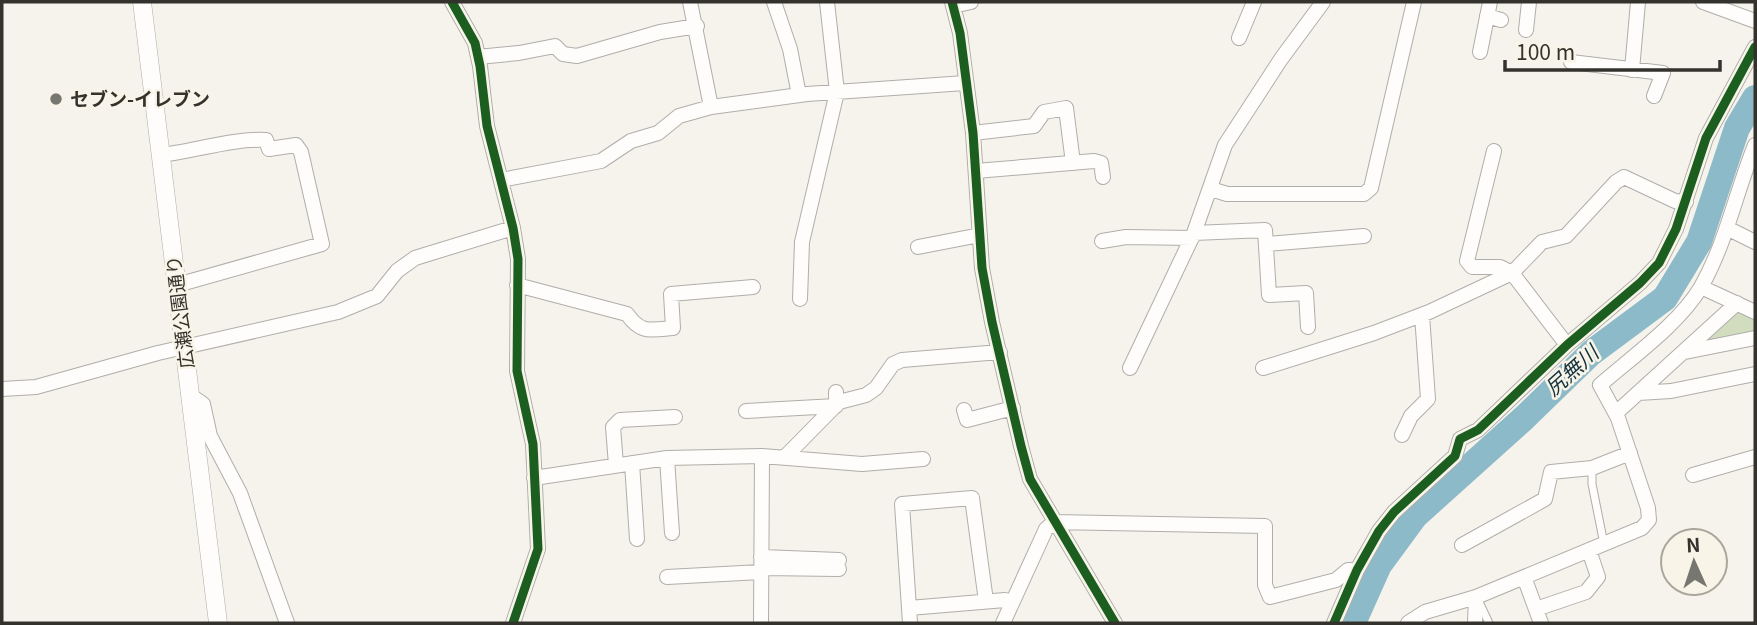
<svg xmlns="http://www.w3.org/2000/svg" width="1757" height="625" font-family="Georgia,'Noto Sans JP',serif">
	<rect width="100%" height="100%" fill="#f5f3ec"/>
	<!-- green -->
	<path fill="#d2dcbf" d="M1740 310 1755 317V336L1709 345 1706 339Z"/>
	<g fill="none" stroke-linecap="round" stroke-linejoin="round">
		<!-- river -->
		<path stroke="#8dbac8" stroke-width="26" d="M1353 623 1379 565 1415 516 1524 418 1591 353 1665 298 1699 242 1737 128 1755 98"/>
		<defs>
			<path id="service" d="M1592 469V484L1604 544
				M1480 604 1489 623"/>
			<path id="minor" d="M452 2 475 43 480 66 487 126 513 228 518 259 517 371 533 444 538 549 513 623
				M690 2 711 107
				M774 2 790 49 799 95
				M952 2 960 33 973 133 982 268 992 322 1021 446 1030 479 1115 623
				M1703 2 1755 21
				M953 6 971 2
				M1487 16 1501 20
				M1526 30 1529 2
				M1239 38 1254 2
				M1480 52 1490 2
				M478 57 519 53 555 46 563 54 577 56 660 32 697 26
				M1571 62 1663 73 1654 96
				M1632 70 1638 2
				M973 133 1034 126 1044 112 1066 108 1073 163
				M1494 151 1467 261 1472 267H1500L1512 273 1567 345
				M161 155C194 151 235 138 266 140L269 149 296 145 301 152 322 244 177 285
				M976 171 1094 161 1101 163 1103 177
				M501 180 601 161 631 141 658 133 679 116 711 107 807 94 965 83
				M1211 189 1227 194H1364L1371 188 1414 2
				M1727 228 1755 242
				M1194 233 1265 230 1269 295 1306 293 1308 327
				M1102 241 1126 237 1192 238
				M1266 244 1364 236
				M918 247 980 235
				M517 285 627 314C641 334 650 330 673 328L671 294 753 287
				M1701 287 1755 312
				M800 299 802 242 837 92 827 2
				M1685 352 1755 338
				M1130 368 1194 233 1225 145 1281 59 1323 2
				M1263 368 1374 333 1429 312 1512 273 1542 242 1566 236 1616 182 1624 177 1675 201 1686 202
				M2 389 36 387 158 353 338 312 377 296 397 271 415 258 513 228
				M1638 393 1671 391 1755 374
				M190 395 203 404 210 436 240 493 287 623
				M964 410 967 420 1013 408
				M746 411 836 406V392
				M1616 413 1737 303
				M1402 435 1411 416 1428 399 1422 315
				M667 458 672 533
				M784 458 839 402 866 395 876 388 893 364 902 360 1000 352
				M632 463 637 539
				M616 465 613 427 620 420 675 417
				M1693 475 1755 457
				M534 478 667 458 762 456 862 464 923 459
				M1462 545 1545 499 1551 472 1592 468 1630 453
				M761 557 839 560
				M762 568 839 569
				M667 577 761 572
				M1524 577 1541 623
				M909 608 1005 600 1011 602
				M1536 609 1586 592 1598 577 1589 550
				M761 623 762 456
				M910 623 902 504 972 498 986 601
				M1003 623 1046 529 1054 522 1265 526V585L1270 597 1336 580 1348 570H1357
				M1334 623 1357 570 1379 531 1394 512 1455 456 1460 439 1478 430 1567 345 1640 283 1659 263 1676 229 1706 138 1755 47
				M1408 623 1425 612 1476 597 1642 528 1649 520 1648 508 1618 418 1600 385C1632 357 1679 324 1701 287 1726 243 1736 192 1755 145
				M1475 623 1476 597"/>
			<path id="tertiary" d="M142 2 218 623"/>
		</defs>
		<!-- service casing -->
		<use href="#service" stroke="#b0aea9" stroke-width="9"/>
		<!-- minor casing -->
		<use href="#minor" stroke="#b0aea9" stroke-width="16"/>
		<!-- tertiary casing -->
		<use href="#tertiary" stroke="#b0aea9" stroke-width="19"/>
		<!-- service -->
		<use href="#service" stroke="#fefdfc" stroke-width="7"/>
		<!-- minor -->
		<use href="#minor" stroke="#fefdfc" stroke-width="14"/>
		<!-- tertiary -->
		<use href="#tertiary" stroke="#fefdfc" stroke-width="18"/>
		<defs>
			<path id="cycleway" d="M452 2 475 43 480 66 487 126 513 228 518 259 517 371 533 444 538 549 513 623
				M952 2 960 33 973 133 982 268 992 322 1021 446 1030 479 1115 623
				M1334 623 1357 570 1379 531 1394 512 1455 456 1460 439 1478 430 1567 345 1640 283 1659 263 1676 229 1706 138 1755 47"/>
		</defs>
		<!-- cycleway casing -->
		<use href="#cycleway" stroke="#f9f4e8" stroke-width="13"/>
		<!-- cycleway -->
		<use href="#cycleway" stroke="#1b5e20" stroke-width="9"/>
	</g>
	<!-- markers -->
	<circle fill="#787670" stroke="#f9f4e8" stroke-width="2.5" cx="56" cy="99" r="7"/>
	<g text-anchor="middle" stroke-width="5" stroke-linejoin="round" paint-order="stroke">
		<!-- poi labels -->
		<g font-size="19" font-weight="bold" fill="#34322d" stroke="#f9f4e8" text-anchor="start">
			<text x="70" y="106">セブン-イレブン</text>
		</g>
		<!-- street labels -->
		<g font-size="19" fill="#34322d" stroke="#f9f4e8">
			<text transform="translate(180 312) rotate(-97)" y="7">広瀬公園通り</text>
		</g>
		<!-- water labels -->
		<g font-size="21" font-style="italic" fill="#15343f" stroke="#f9f4e8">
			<text transform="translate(1572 371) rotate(-42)" y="7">尻無川</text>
		</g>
	</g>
	<!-- border -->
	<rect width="1757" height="625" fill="none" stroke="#34322d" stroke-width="7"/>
	<!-- north arrow -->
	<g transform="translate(1694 562) rotate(357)"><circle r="33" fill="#f9f4e8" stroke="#aaa69d" stroke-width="2"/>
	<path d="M0-5L12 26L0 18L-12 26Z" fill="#787670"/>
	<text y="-10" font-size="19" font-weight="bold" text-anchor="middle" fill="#34322d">N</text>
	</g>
	<!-- scale -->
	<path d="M1505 60v10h215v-10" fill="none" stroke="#34322d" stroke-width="3.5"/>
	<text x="1516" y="60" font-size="21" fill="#34322d" stroke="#f9f4e8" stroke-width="5" paint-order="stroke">100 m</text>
</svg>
